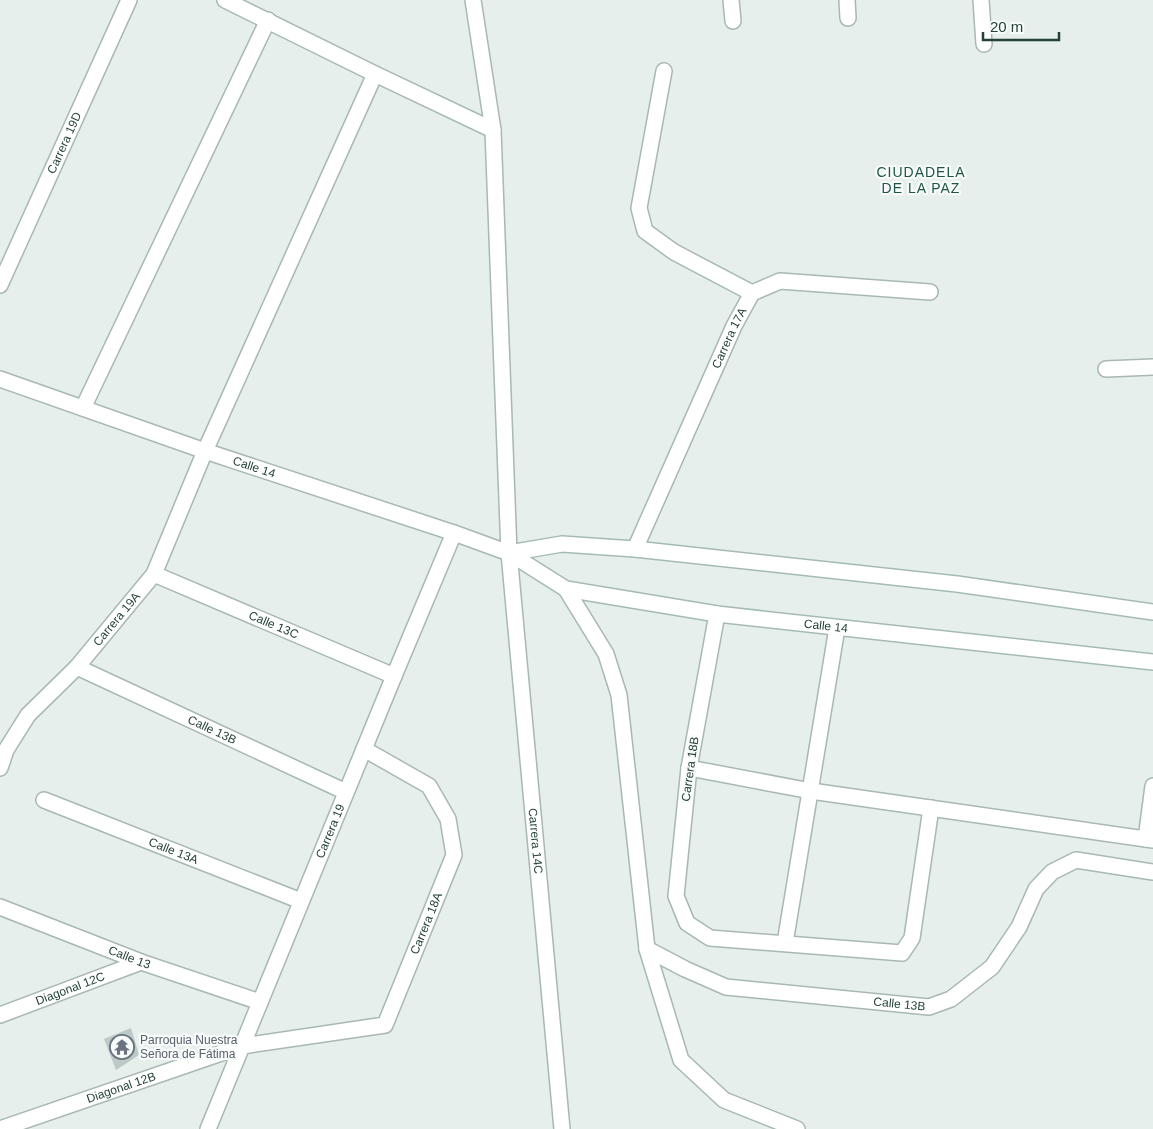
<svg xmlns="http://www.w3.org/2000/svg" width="1153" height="1129" font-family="Arial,sans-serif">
	<rect width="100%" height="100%" fill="#e6efeb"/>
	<!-- building -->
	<path fill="#bbcac4" d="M131 1028 139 1055 116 1070 104 1039Z"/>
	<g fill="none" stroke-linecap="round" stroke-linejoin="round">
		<defs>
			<g id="minor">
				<path d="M225 0 375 74 493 130"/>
				<path id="s1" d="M473 0 493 130 509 553 562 1129"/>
				<path d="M731 0 733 21"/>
				<path d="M847 0 848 18"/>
				<path d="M981 0 984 44"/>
				<path d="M664 71 639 208 645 231 674 252 752 293"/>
				<path id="s2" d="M0 285 129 0"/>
				<path d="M1106 369 1153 367"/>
				<path d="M83 408 268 20"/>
				<path id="s3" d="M635 549 734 326 752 293 780 281 930 292"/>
				<path id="s4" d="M154 574 394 676"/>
				<path d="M566 589 606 654 619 695 647 949 681 1060 724 1100 797 1129"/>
				<path d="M717 614 689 768 676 896 687 923 710 938 902 953 912 938 931 808"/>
				<path id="s5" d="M77 667 346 792"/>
				<path id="s6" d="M0 768 6 750 28 715 77 667 154 574 205 451 375 74"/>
				<path d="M689 768 811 791 1153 840"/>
				<path id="s7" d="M44 800 301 901"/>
				<path d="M1146 839 1153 786"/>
				<path id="s8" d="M0 907 141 962 260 1002"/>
				<path d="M785 943 837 628"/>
				<path id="s9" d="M647 949 685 969 726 987 929 1007 951 999 992 967 1019 927 1036 889 1052 872 1076 860 1153 872"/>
				<path id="s10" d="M0 1015 141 962"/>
				<path id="s11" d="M0 1129 242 1046 385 1025 454 855 448 819 429 786 364 749"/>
				<path id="s12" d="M208 1129 394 676 454 533"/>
			</g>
			<g id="tertiary">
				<path id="s13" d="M0 379 205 451 454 533 509 553"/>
			</g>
			<g id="secondary">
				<path id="s14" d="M509 553 566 589 717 614 1153 662"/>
				<path d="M509 553 562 544 635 549 957 584 1153 612"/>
			</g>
		</defs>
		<!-- minor casing -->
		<use href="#minor" stroke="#a8b8b2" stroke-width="18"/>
		<!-- tertiary casing -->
		<use href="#tertiary" stroke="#a8b8b2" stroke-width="18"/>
		<!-- secondary casing -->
		<use href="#secondary" stroke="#a4bbb3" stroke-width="18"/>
		<!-- minor -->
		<use href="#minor" stroke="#fff" stroke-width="15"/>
		<!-- tertiary -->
		<use href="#tertiary" stroke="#fff" stroke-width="15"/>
		<!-- secondary -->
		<use href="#secondary" stroke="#fff" stroke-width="15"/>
	</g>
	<!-- icons -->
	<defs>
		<symbol id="temple-ring" viewBox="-11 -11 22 22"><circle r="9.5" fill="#f7fbf9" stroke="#6b7280" stroke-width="1.5"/><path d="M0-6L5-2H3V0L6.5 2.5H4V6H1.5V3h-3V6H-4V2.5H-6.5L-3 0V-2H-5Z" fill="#6b7280"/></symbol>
	</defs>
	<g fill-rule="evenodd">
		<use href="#temple-ring" x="108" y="1033" width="28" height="28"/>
	</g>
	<g text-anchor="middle" stroke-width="4.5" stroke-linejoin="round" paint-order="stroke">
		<!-- street labels -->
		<g font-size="12" fill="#24423a" stroke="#f7fbf9">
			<text dy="4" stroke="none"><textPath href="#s2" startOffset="156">Carrera 19D</textPath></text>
			<text dy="4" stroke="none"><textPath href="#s3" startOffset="231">Carrera 17A</textPath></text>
			<text dy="4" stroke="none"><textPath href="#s13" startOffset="269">Calle 14</textPath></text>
			<text dy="4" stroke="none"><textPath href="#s6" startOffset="191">Carrera 19A</textPath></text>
			<text dy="4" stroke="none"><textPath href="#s4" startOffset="130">Calle 13C</textPath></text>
			<text dy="4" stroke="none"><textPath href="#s14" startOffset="330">Calle 14</textPath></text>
			<text dy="4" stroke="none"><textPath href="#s5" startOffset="149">Calle 13B</textPath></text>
			<text transform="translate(690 769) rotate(-82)" y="4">Carrera 18B</text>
			<text dy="4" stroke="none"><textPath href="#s12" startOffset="322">Carrera 19</textPath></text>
			<text dy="4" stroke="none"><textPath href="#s1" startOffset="844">Carrera 14C</textPath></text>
			<text dy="4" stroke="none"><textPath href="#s7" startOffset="139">Calle 13A</textPath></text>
			<text dy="4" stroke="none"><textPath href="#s11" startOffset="510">Carrera 18A</textPath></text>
			<text dy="4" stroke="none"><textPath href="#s8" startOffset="139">Calle 13</textPath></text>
			<text dy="4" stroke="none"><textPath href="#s10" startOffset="75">Diagonal 12C</textPath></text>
			<text dy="4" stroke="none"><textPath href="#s9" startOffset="262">Calle 13B</textPath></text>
			<text dy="4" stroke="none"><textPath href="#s11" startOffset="128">Diagonal 12B</textPath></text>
		</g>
		<!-- worship labels -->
		<g font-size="12" fill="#5b616d" stroke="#f7fbf9" text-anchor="start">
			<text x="140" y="1044">Parroquia Nuestra<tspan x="140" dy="14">Señora de Fátima</tspan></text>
		</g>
		<!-- neighbourhood labels -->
		<g font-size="14" letter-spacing="1" fill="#1f5548" stroke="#f7fbf9">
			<text x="921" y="177">CIUDADELA<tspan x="921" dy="16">DE LA PAZ</tspan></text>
		</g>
	</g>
	<!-- scale -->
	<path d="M983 32v8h76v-8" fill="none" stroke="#24423a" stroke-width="2.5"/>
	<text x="990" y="32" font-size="15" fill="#24423a" stroke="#f7fbf9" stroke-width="4" paint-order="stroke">20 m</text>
</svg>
